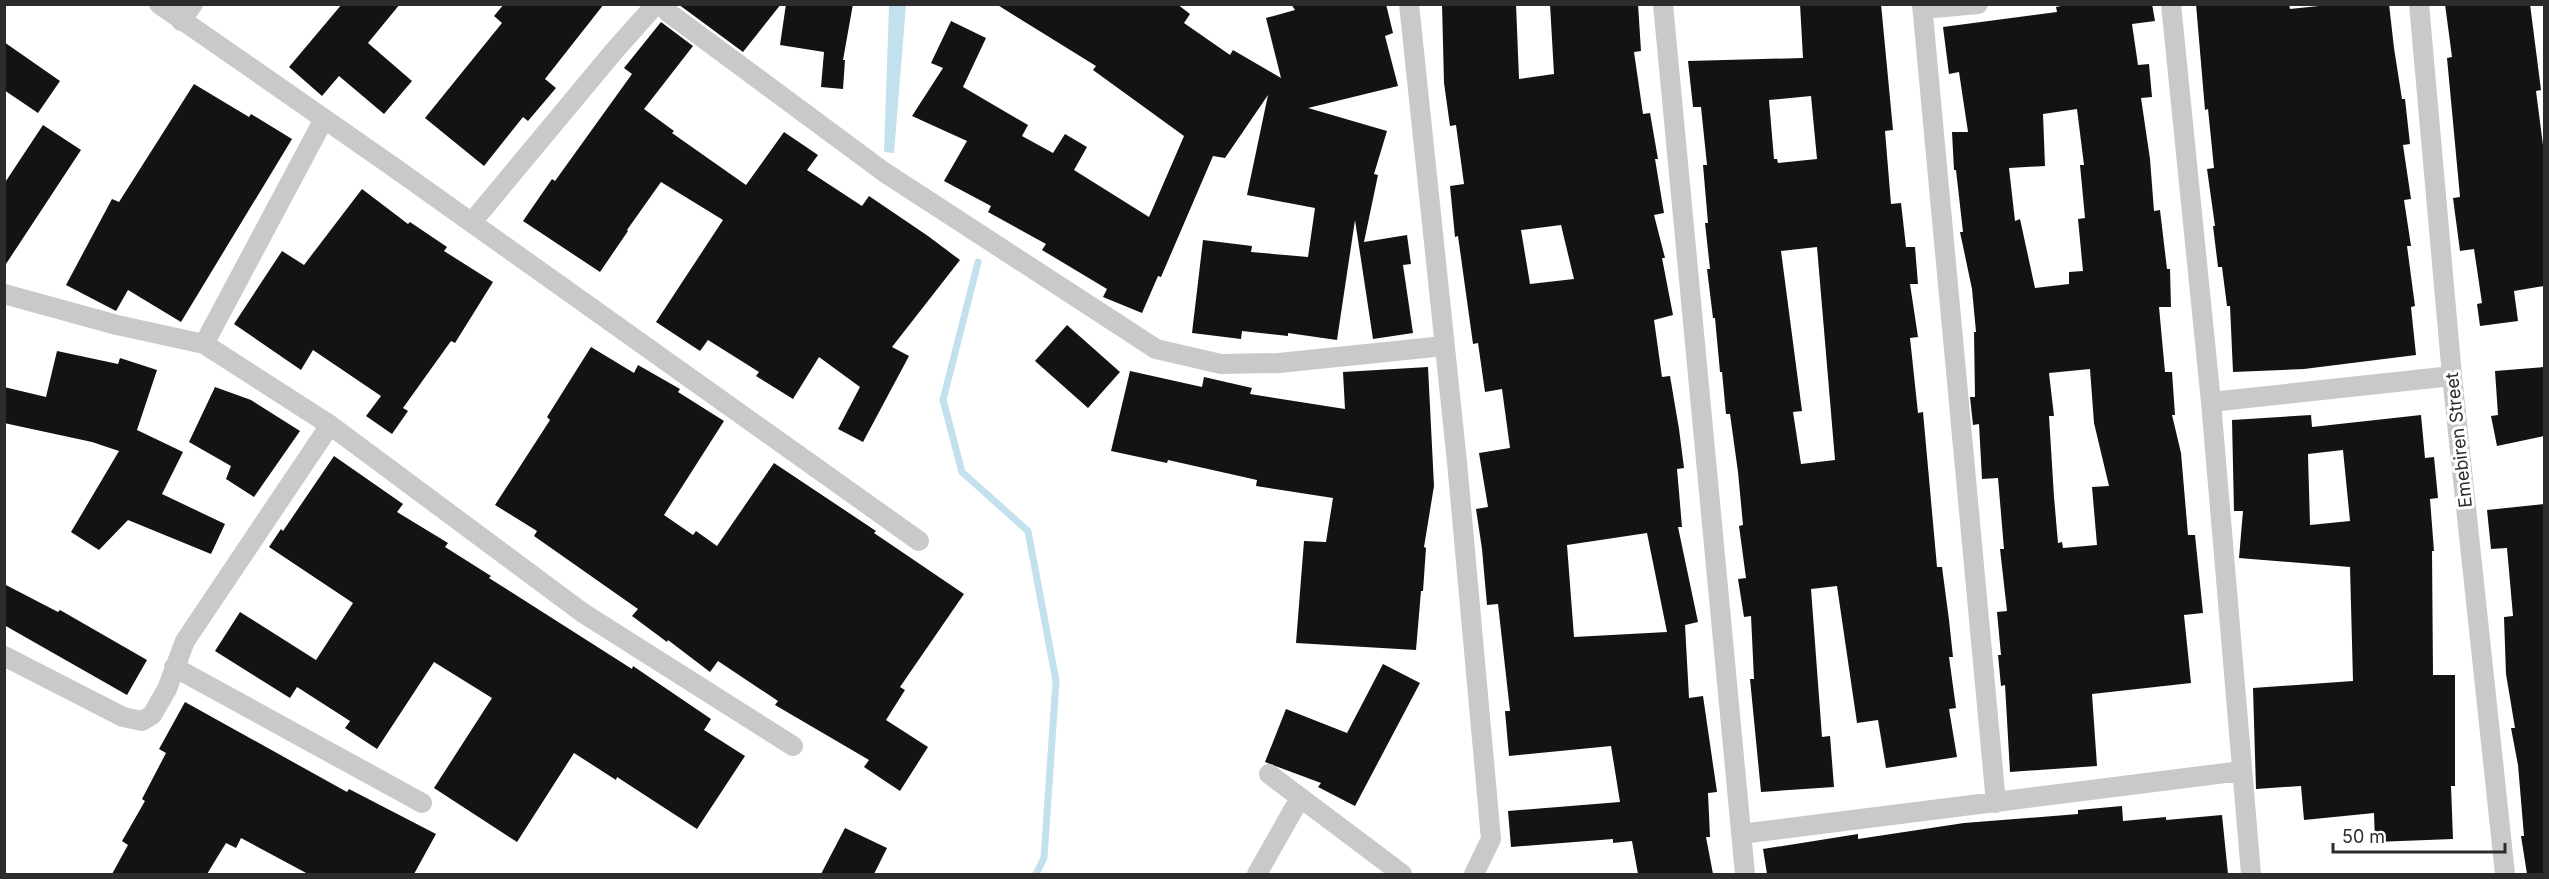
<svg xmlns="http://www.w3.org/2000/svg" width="2549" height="879" font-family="Inter,sans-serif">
	<rect width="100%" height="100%" fill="#fff"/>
	<!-- water -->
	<path fill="#c2e1ed" d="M889 5H906L894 153 884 152Z"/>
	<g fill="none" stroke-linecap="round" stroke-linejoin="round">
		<!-- stream -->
		<path stroke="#c2e1ed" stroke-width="7" d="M978 262 943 400 962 472 1028 531 1056 681 1044 858 1036 874"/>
	</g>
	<!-- building -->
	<path fill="#131313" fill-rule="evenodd" d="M342 4H400L368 43 412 81 384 114 339 76 322 96 289 67Z
		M504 4H604L545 79 556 88 528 121 523 117 484 166 425 118 502 23 494 16Z
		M678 4H781L743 52Z
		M786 4H853L843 60H845L843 89 821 87 824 52 780 45Z
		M996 4H1177L1190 14 1184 23 1230 55 1233 50 1281 78 1266 18 1295 10 1291 4H1386L1393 33 1385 36 1398 86 1308 108 1387 131 1374 174 1378 175 1364 242 1407 235 1411 264 1403 265 1413 333 1373 339 1355 220 1337 340 1288 333V336L1242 331 1241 339 1192 333 1203 240 1252 246 1251 252 1308 257 1315 208 1247 195 1268 95 1225 158 1213 156 1161 277 1158 276 1142 313 1103 297 1107 289 1042 250 1046 244 988 212 991 206 944 181 967 141 912 116 943 68 931 63 951 21 986 38 963 87 1028 125 1022 136 1053 153 1065 134 1087 147 1074 170 1149 217 1184 136 1093 70 1096 66Z
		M1442 4H1516L1519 79 1554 74 1550 4H1638L1641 51 1634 52 1643 114 1650 113 1658 159H1655L1664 213 1654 215 1665 258H1662L1673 315 1654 320 1662 377 1670 376 1679 429 1684 468 1677 469 1682 527H1678L1698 622 1685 625 1689 698 1703 696 1717 792 1708 793 1710 837H1706L1713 874H1638L1632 841 1613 843V839L1511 847 1508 811 1620 802 1611 746 1509 756 1505 711H1510L1498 604 1487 605 1482 549 1476 509 1488 507 1479 453 1510 448 1502 389 1485 392 1478 343 1473 344 1458 236 1455 237 1450 186 1464 184 1456 125 1450 126 1444 83ZM1561 225 1574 279 1530 284 1521 230ZM1647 533 1667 632 1574 637 1567 545Z
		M1800 4H1881L1893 130 1885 131 1891 204 1901 203 1906 247H1915L1918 284H1910L1918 337 1910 338 1918 413 1923 412 1937 567H1942L1949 620 1953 657H1949L1956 708 1949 709 1957 757 1886 768 1878 720 1857 723 1837 586 1811 589 1822 737 1830 736 1834 787 1761 792 1750 679H1754L1751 616 1744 617 1738 579 1746 578 1739 526 1743 525 1738 472 1730 414H1726L1722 372H1720L1715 318H1713L1707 269H1710L1705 223H1708L1703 165H1707L1701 107H1693L1688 61 1803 58ZM1811 96 1817 159 1778 163 1777 159H1774L1769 100ZM1817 247 1835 460 1801 464 1793 412 1802 411 1781 251Z
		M2071 4H2152L2155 21 2132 24 2138 65 2149 64 2152 97 2141 98 2150 159 2154 211 2160 210 2167 269H2170L2171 307H2159L2165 372H2172L2175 415H2172L2181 453 2188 535H2195L2203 613 2184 615 2191 683 2092 694 2097 766 2010 772 2005 685 2001 686 1998 655H2001L1997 612 2007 611 2000 549H2004L1998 478 1982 479 1979 424 1973 425 1970 397H1975L1974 332H1976L1972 289 1960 232H1963L1956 170H1954L1952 132H1968L1959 72 1949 74 1943 27 2057 12 2056 7ZM2077 109 2084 165H2080L2085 218 2078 219 2083 271 2069 272V284L2035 288 2020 219 2015 221 2009 168 2045 166 2043 114ZM2090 369 2094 423 2109 486 2092 487 2097 545 2063 548 2062 542 2058 543 2054 497 2049 416H2054L2049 373Z
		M2196 4H2289L2290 9 2338 4H2389L2394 48 2402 99H2405L2410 144 2403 145 2411 199 2404 200 2411 246H2407L2415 306 2411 307 2416 355 2304 369 2233 372 2230 306H2227L2222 267H2218L2213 226H2215L2207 169 2214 168 2208 109 2205 110Z
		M2445 4H2530L2541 90 2536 91 2544 153V286L2514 291 2518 321 2480 326 2477 304 2482 303 2474 249 2460 251 2453 198 2460 197 2447 58 2452 57Z
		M661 22 693 46 644 109 674 131 672 133 746 185 784 132 818 155 807 170 862 206 869 196 928 236 960 260 892 347 909 356 863 442 838 429 860 387 819 357 793 399 756 376 759 372 708 340 700 351 656 322 723 220 661 182 627 230 628 231 600 272 523 221 552 179 555 181 632 74 624 68Z
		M4 42 60 81 38 113 4 90Z
		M194 84 249 117 251 114 292 139 181 322 128 290 116 311 66 285 112 199 119 202Z
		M43 125 81 150 4 267V184Z
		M362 189 408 224 410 222 447 247 444 251 493 282 455 343 451 341 403 408 408 411 392 434 366 416 381 396 313 350 301 370 234 324 282 251 304 265Z
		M1067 325 1120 372 1088 408 1035 361Z
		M591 347 634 373 638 365 680 389 678 392 724 421 664 515 693 535 696 531 717 546 774 463 876 531 874 533 964 594 900 687 905 690 886 720 928 747 900 791 864 767 869 760 775 705 778 701 718 661 710 672 668 640 667 642 632 616 638 609 534 536 537 531 495 505 550 420 547 417Z
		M57 351 118 364 120 358 157 370 137 430 183 452 162 494 225 524 211 554 128 520 99 550 71 532 119 451 92 442 4 423V387L46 397Z
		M1428 367 1434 486 1424 547 1426 548 1423 591H1421L1416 650 1296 643 1304 541 1326 542 1333 498 1256 486 1257 480 1168 460 1167 463 1111 451 1130 371 1202 387 1204 377 1252 388 1250 394 1345 409 1343 372Z
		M2544 367V436L2497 446 2491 416 2498 415 2495 371Z
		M215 387 251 400 300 431 254 497 226 479 231 466 189 442Z
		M2311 415 2312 427 2421 415 2425 458 2434 457 2438 498 2430 499 2434 551H2432L2433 675H2455V786H2451L2453 839 2375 842 2374 813 2304 820 2301 786 2256 789 2253 688 2353 681 2350 567 2239 558 2243 511H2234L2232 420ZM2343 450 2350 521 2310 525 2308 454Z
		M334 456 403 504 397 512 448 543 445 547 491 576 489 578 632 669 633 666 711 719 704 730 745 756 697 829 617 777 616 780 574 753 517 842 434 788 492 698 434 662 377 749 345 728 350 721 297 687 290 698 215 651 240 612 316 660 353 603 269 547 281 529 283 531Z
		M2544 504V874H2527L2521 836H2524L2518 765 2511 728H2515L2506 674 2504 617 2513 616 2507 548 2491 549 2487 510Z
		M4 584 58 612 60 610 147 660 127 695 4 625Z
		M1383 664 1420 683 1355 806 1318 787 1321 783 1265 762 1286 709 1347 733Z
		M185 702 347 792 349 789 436 834 414 874H308L241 838 236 848 226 843 207 874H112L128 845 122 841 145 801 142 799 166 753 159 749Z
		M2122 806 2123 821 2166 817V820L2222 815 2228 874H1767L1763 849 1858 834V839L1964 823 2078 814V810Z
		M845 828 887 848 874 874H821Z"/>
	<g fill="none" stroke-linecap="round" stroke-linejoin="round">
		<!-- street -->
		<path stroke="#c9c9c9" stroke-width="20" d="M159 4 392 166 919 541
			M661 4 669 13 884 172 1156 349 1221 364 1279 363 1444 346
			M1409 4 1457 462 1491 839 1474 874
			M1663 4 1745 874
			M1922 4 1996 803
			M2171 4 2211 402 2251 874
			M2419 4 2452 376 2505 874
			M1923 9 1978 4
			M181 21 193 4
			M472 222 615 50 656 4
			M4 294 117 325 204 344 330 425 583 613 793 746
			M204 344 324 119
			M2211 402 2452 376
			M4 656 123 717 142 721 152 715 167 689 185 641 330 425
			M174 667 422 803
			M1269 774 1402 874
			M1741 834 2241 771
			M1257 874 1300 798"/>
	</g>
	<g text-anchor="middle" stroke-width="6" stroke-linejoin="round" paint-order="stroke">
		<!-- street labels -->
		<g font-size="18" fill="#2c2c2c" stroke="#fff">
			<text transform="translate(2459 440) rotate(-96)" y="6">Emebiren Street</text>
		</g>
	</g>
	<!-- border -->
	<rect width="2549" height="879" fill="none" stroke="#2c2c2c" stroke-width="12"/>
	<!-- scale -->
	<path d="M2333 843v9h172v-9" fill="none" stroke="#2c2c2c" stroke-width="3"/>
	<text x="2342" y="843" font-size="18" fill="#2c2c2c" stroke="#ffffff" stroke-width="4.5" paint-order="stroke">50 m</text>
</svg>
